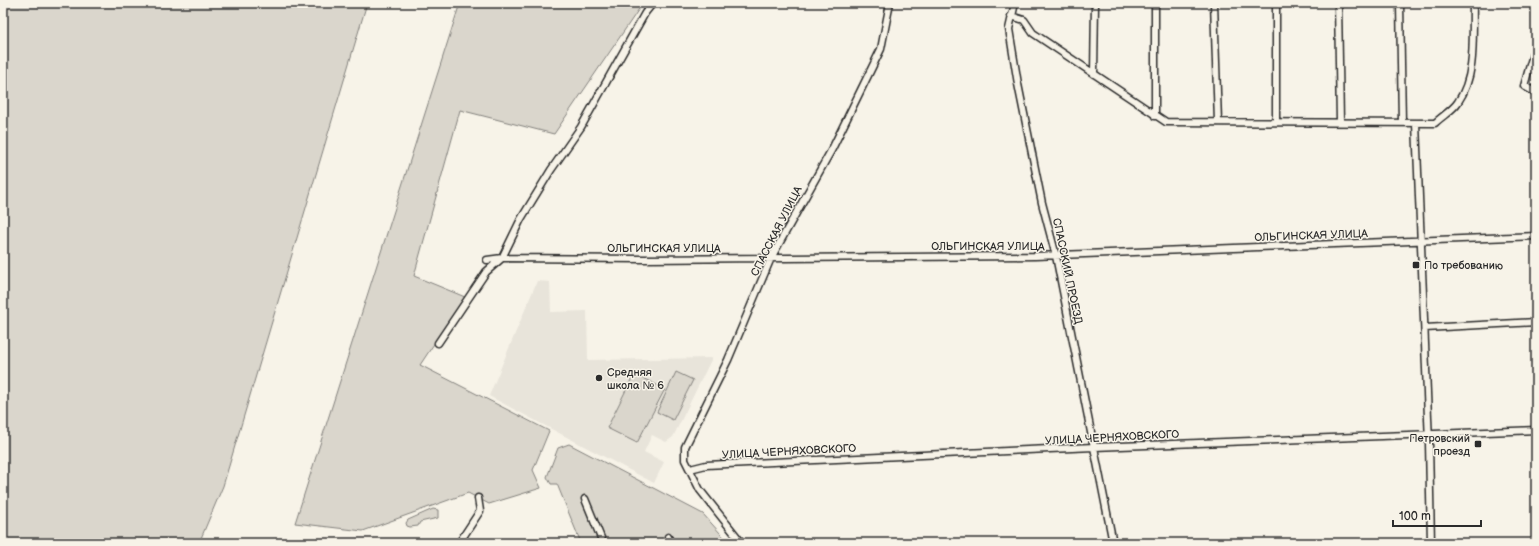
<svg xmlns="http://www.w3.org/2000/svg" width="1539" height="546" font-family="'Balsamiq Sans',sans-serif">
	<rect width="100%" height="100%" fill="#f7f3e8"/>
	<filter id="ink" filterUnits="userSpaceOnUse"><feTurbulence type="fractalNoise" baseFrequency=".025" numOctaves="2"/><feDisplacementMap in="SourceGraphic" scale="8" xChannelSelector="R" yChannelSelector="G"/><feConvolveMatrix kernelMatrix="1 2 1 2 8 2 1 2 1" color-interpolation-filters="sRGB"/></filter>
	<g filter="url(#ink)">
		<!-- built -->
		<path fill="#e8e4da" d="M537 281 550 282 551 312 587 311 588 360 712 358 673 437 666 442 652 435 644 452 664 462 654 483 489 396Z"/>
		<!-- green -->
		<path fill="#dad6cc" stroke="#82807c" d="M3 3H367L223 486 199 543H3Z
			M460 3H643L554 134 460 110 414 276 465 297 420 365 549 431 533 470 541 488 489 504 468 493 363 531 295 523Z
			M676 372 693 380 673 420 657 412Z
			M634 374 665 389 637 443 607 428Z
			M569 444 703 514 729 543H581L557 484H551L547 477 558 448Z
			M433 509 438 510V518L420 522 418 526 410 527 407 526 406 523 408 520Z"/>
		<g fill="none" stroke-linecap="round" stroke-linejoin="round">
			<defs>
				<path id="minor" d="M1015 3 1009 29 1018 84 1042 203 1056 256 1113 543
					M1155 3V116
					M1214 3 1218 122
					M1338 3 1340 122
					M1400 3 1402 123
					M1011 16 1024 20 1033 33 1166 122 1435 123C1442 116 1453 110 1458 102 1477 74 1472 36 1473 3
					M1094 74 1095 3
					M1535 92 1524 86 1536 44
					M1276 122V3
					M1416 123 1429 442 1431 543
					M487 260 502 258 644 259 1035 256 1536 236
					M1425 328 1536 322
					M438 343 486 272 502 258 521 219 551 170 581 127 645 13 653 3
					M690 469 706 465 1094 447 1536 430
					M585 499 603 543
					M668 537 671 543
					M459 543 480 511 478 498
					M742 543 700 490 685 460V447L728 360 771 258 832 149 881 49 890 3"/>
			</defs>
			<!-- minor casing -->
			<use href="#minor" stroke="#2b2b2b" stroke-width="9"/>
			<!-- minor -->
			<use href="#minor" stroke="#f7f3e8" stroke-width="6"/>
		</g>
	</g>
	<!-- markers -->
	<g fill="#2b2b2b" stroke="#f7f3e8" stroke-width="1.5">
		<rect x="1412" y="261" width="8" height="8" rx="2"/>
		<circle cx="599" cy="378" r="4"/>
		<rect x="1474" y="440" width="8" height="8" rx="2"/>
	</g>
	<g text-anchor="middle" stroke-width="3" stroke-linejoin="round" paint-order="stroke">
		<!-- street labels -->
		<g font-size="11" fill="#2b2b2b" stroke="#f7f3e8">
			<text transform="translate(776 231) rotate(-63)" y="4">СПАССКАЯ УЛИЦА</text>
			<text transform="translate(1311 235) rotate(-2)" y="4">ОЛЬГИНСКАЯ УЛИЦА</text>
			<text x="988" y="250">ОЛЬГИНСКАЯ УЛИЦА</text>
			<text x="664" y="252">ОЛЬГИНСКАЯ УЛИЦА</text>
			<text transform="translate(1068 271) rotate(78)" y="4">СПАССКИЙ ПРОЕЗД</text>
			<text transform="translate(1112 437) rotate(-3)" y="4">УЛИЦА ЧЕРНЯХОВСКОГО</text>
			<text transform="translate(789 451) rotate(-3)" y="4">УЛИЦА ЧЕРНЯХОВСКОГО</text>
		</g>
		<!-- poi labels -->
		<g font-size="11" fill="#2b2b2b" stroke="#f7f3e8" text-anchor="start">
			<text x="1424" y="269">По требованию</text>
			<text x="607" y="376">Средняя<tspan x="607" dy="13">школа № 6</tspan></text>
			<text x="1470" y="442" text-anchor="end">Петровский<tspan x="1470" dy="13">проезд</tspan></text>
		</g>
	</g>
	<!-- margin -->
	<rect width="1539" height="546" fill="none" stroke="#f7f3e8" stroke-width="16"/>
	<rect x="8" y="8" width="1523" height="530" fill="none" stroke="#2b2b2b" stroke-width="1.5" filter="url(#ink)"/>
	<!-- scale -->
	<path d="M1393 520v6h88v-6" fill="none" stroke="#2b2b2b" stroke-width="2"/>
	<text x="1399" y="520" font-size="12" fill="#2b2b2b" stroke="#f7f3e8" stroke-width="3" paint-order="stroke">100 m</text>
</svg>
